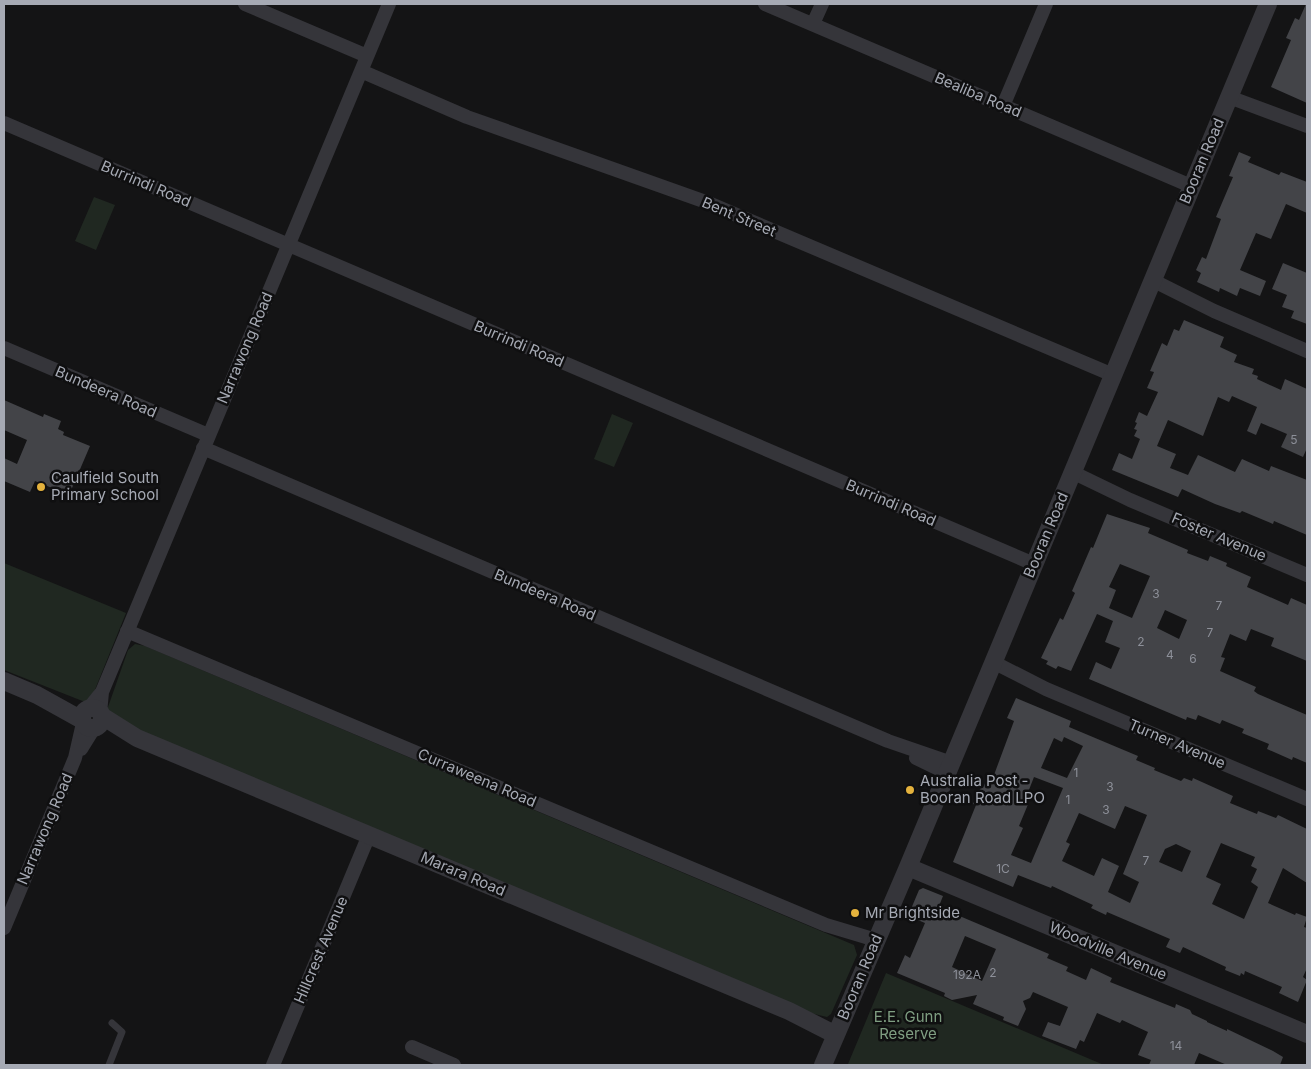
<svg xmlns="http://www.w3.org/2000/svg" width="1311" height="1069" font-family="Inter,sans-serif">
	<rect width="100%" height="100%" fill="#141415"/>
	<!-- green -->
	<path fill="#202821" d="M94 197 115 205 96 250 75 241Z
		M612 414 633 423 614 467 594 459Z
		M4 563 126 613 94 692 85 702 4 670Z
		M135 644 145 646 854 945 857 955 831 1014 827 1017 810 1013 123 724 107 713 108 707 128 650Z
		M886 973 1104 1065 848 1064Z"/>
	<!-- building -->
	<path fill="#434448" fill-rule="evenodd" d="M1306 4H1307V103L1271 87 1291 40 1286 38 1295 18 1299 20Z
		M1239 152 1251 157 1248 162 1279 175 1281 172 1307 182V213L1286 204 1271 239 1256 233 1240 270 1266 281 1260 296 1240 288 1237 296 1220 288 1219 292 1197 282 1201 273 1196 270 1202 257 1206 259 1221 219 1216 217 1233 177 1229 176Z
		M1283 263 1307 273V324L1291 318 1294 311 1282 307 1287 295 1272 289Z
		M1184 320 1224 337 1220 347 1237 355 1234 362 1254 369 1252 374 1258 376 1257 379 1281 390 1285 379 1307 389V448L1303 457 1281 447 1287 434 1261 423 1256 435 1247 431 1257 407 1232 396 1229 402 1218 397 1203 436 1168 420 1157 446 1176 454 1170 468 1188 475 1198 455 1235 472 1242 459 1269 471 1271 466 1307 480V535L1274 521 1273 524 1242 511 1240 513 1215 504 1182 489 1178 497 1112 470 1119 453 1132 459 1140 439 1134 436 1137 430 1134 429 1137 423 1135 422 1139 412 1147 416 1158 392 1147 388 1154 372 1150 371 1162 343 1167 346 1174 329 1179 331Z
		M4 400 43 417 44 414 61 421 58 429 64 432 63 435 90 446 69 495 35 481 30 492 4 481V458L17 464 27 440 4 430Z
		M1107 514 1150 528 1148 533 1188 550 1187 553 1208 561 1210 556 1227 563 1226 566 1251 577 1247 587 1288 605 1291 598 1307 605V661L1271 646 1274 638 1251 629 1246 641 1230 634 1221 657 1225 658 1220 671 1256 687 1254 691 1258 694 1307 715V763L1293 757 1292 760 1267 749 1269 744 1242 733 1244 729 1222 720 1220 724 1198 715 1196 720 1187 717 1186 720 1089 679 1096 662 1111 669 1120 648 1105 642 1113 621 1097 614 1071 671 1058 666 1056 669 1046 664 1048 661 1041 658 1060 618 1063 620 1075 593 1072 591 1091 547 1093 548ZM1120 564 1150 576 1132 618 1109 608 1116 590 1109 587ZM1165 610 1187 620 1179 639 1157 628Z
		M1016 698 1071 721 1069 727 1138 756 1136 760 1155 768 1154 770 1181 781 1184 778 1192 781 1193 778 1233 796 1230 803 1257 814 1258 811 1276 818 1278 815 1307 829V883L1283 868 1268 903 1295 915 1296 913 1307 917 1304 927 1307 928V968L1303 977 1307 980 1298 1002 1279 993 1282 987 1245 971 1244 975 1241 973 1240 976 1225 970 1226 967 1183 947 1180 953 1166 947 1170 939 1107 912 1106 915 1091 908 1093 905 1052 886 1051 888 1018 875 1013 887 953 862 976 805 973 804 981 787 983 788 986 781 991 783 1014 721 1007 718ZM1064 737 1083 746 1067 778 1041 768 1054 738 1062 742ZM1034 777 1063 788 1031 863 1011 855 1023 828 1019 826 1029 802 1025 800ZM1125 806 1147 815 1123 874 1139 882 1130 903 1108 892 1119 866 1102 858 1094 876 1062 861 1070 844 1066 842 1079 813 1115 829ZM1221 843 1255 857 1251 866 1257 869 1251 882 1258 887 1244 919 1212 904 1221 884 1206 877ZM1176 844 1191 851 1182 872 1159 862 1165 849Z
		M923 888 943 896 939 906 943 909 1049 954 1047 958 1068 967 1066 971 1086 980 1091 968 1112 978 1110 982 1175 1008 1176 1004 1190 1010 1192 1014 1207 1021V1022L1227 1031V1029L1273 1051 1283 1057 1280 1065H1227L1199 1053 1194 1065H1149L1151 1060 1138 1055 1148 1032 1122 1020 1120 1023 1097 1013 1084 1042 1080 1040 1076 1049 1042 1036 1048 1022 1060 1026 1068 1007 1033 992 1030 998 1023 1001 1026 1009 1018 1026 1003 1020 1004 1017 973 1004 977 995 952 1000 944 996 945 993 897 973 905 955 910 958 925 923 908 916 919 890ZM965 936 996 949 982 981 952 967Z"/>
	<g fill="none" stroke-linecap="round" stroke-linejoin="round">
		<!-- service -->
		<path stroke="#35353a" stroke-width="7" d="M109 1065 122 1032 112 1023"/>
		<!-- minor -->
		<path stroke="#35353a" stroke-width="14" d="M245 4 367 56
			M765 4 1191 186
			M813 24 822 4
			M361 71 467 117 706 202 1113 375
			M1229 97 1307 126
			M1003 106 1046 4
			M4 123 1034 564
			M1152 280 1214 311 1307 351
			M4 348 208 435
			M203 448 888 741 952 763
			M1072 472 1130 500 1307 575
			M127 631 826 925 876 940
			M993 662 1046 689 1307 799
			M89 708 102 692
			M100 713 102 692 389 4
			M81 749 94 728
			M916 758 947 773
			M4 928 75 758 83 723
			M412 1047 454 1065
			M273 1065 369 835"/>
		<!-- tertiary -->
		<path stroke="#35353a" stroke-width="18" d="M4 681 37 695 82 720
			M82 718a10 10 0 1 1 20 0a10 10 0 1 1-20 0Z
			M102 716 137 738 789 1011 836 1035
			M908 867 1307 1034
			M823 1065 908 867 1268 4"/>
	</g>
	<!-- markers -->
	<g fill="#e4b23d" stroke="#0f0f10" stroke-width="2">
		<circle cx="41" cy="487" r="5"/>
		<circle cx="910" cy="790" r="5"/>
		<circle cx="855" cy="913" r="5"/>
	</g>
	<g text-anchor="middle" stroke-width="5" stroke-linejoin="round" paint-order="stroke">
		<!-- number labels -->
		<g font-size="12" fill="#8d9099">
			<text x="1294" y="444">5</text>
			<text x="1156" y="598">3</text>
			<text x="1219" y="610">7</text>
			<text x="1210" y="637">7</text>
			<text x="1141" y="646">2</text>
			<text x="1170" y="659">4</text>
			<text x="1193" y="663">6</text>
			<text x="1076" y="777">1</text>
			<text x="1110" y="791">3</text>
			<text x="1068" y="804">1</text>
			<text x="1106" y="814">3</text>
			<text x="1146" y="865">7</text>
			<text x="1003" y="873">1C</text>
			<text x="993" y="977">2</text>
			<text x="967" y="979">192A</text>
			<text x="1176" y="1050">14</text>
		</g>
		<!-- street labels -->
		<g font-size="15" fill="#a6aab4" stroke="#0f0f10">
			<text transform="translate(978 95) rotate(23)" y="5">Bealiba Road</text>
			<text transform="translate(1202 161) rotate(-67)" y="5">Booran Road</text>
			<text transform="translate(146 184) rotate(23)" y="5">Burrindi Road</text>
			<text transform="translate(739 217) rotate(23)" y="5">Bent Street</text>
			<text transform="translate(519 344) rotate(23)" y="5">Burrindi Road</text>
			<text transform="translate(245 348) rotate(-67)" y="5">Narrawong Road</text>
			<text transform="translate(106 392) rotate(23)" y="5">Bundeera Road</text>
			<text transform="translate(891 503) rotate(23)" y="5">Burrindi Road</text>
			<text transform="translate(1046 535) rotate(-67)" y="5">Booran Road</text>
			<text transform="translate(1219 537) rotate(23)" y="5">Foster Avenue</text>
			<text transform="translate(545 595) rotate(23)" y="5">Bundeera Road</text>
			<text transform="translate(1177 744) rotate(23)" y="5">Turner Avenue</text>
			<text transform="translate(477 778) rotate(23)" y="5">Curraweena Road</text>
			<text transform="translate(45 829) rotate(-67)" y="5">Narrawong Road</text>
			<text transform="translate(463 874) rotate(23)" y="5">Marara Road</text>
			<text transform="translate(321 950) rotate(-67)" y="5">Hillcrest Avenue</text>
			<text transform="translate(1108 951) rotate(23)" y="5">Woodville Avenue</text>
			<text transform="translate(860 977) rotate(-67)" y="5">Booran Road</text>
		</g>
		<!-- poi labels -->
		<g font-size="15" fill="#a6aab4" stroke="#0f0f10" text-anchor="start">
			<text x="51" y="483">Caulfield South<tspan x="51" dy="17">Primary School</tspan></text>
			<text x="920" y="786">Australia Post -<tspan x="920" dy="17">Booran Road LPO</tspan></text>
			<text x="865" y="918">Mr Brightside</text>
		</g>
		<!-- park labels -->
		<g font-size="15" fill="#7f9e82" stroke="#0f0f10">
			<text x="908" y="1022">E.E. Gunn<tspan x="908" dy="17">Reserve</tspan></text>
		</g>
	</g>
	<!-- border -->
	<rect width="1311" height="1069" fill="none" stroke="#a6aab4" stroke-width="10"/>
</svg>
